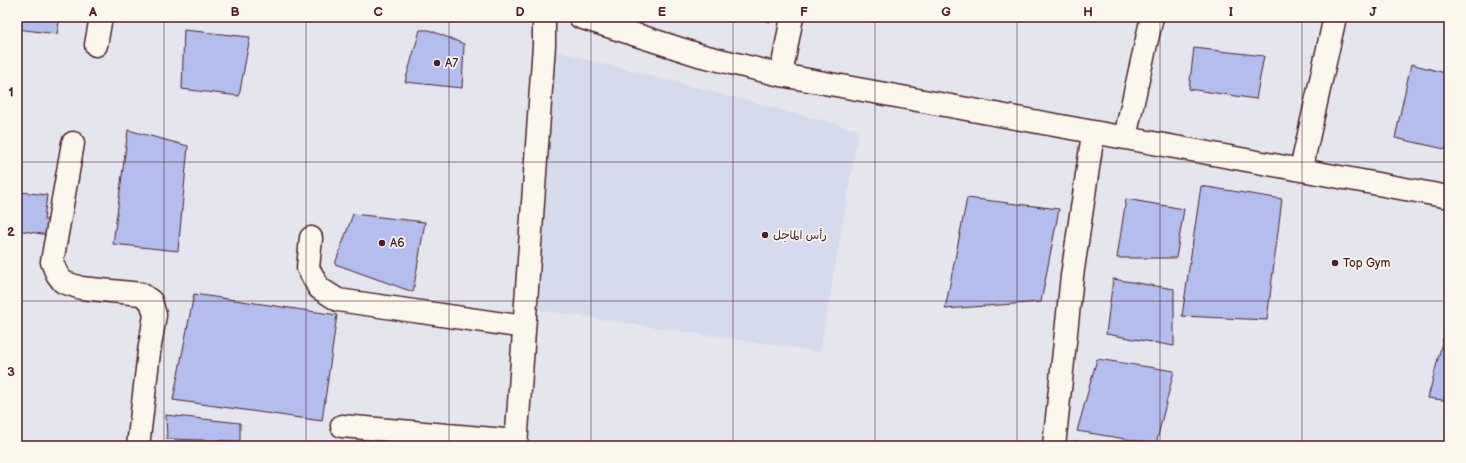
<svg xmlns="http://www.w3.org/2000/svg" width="1466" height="463" font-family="'Balsamiq Sans','Playpen Sans Arabic',sans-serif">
	<rect width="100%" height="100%" fill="#e5e6ed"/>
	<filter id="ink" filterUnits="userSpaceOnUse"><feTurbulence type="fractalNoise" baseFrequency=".025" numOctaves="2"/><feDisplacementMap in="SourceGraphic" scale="8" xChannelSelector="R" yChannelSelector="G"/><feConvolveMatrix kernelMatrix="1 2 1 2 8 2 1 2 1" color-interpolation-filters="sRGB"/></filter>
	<g filter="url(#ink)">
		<!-- built -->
		<path fill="#d6daed" d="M555 51 859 130 820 352 539 310Z"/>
		<!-- building -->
		<path fill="#b3bdee" stroke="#4a1f2b" d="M17 17H60L57 34 17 29Z
			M753 17H771L770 22Z
			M184 30 250 37 239 96 182 89Z
			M420 30H429L464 44 462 88 405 82Z
			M1194 48 1264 56 1256 99 1189 89Z
			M1411 64 1449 74V150L1395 138Z
			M128 130 188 146 178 251 113 244Z
			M1201 186 1282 199 1267 320 1182 316Z
			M21 192 47 195 44 220 54 219 48 235 17 230V197H19Z
			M967 198 1059 209 1041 302 945 309Z
			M1126 199 1184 209 1176 258H1117Z
			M353 214 425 222 413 292 335 264Z
			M1113 279 1174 289V346L1106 334Z
			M194 294 337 315 322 421 173 400Z
			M1445 331 1449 332V401L1428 398Z
			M1097 359 1174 371 1156 444 1077 431Z
			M166 415 240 423V441L167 439Z
			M1075 441 1114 446H1074Z"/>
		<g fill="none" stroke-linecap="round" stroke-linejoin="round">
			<defs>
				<path id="minor" d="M580 17 699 55 781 75 1449 197
					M96 45 101 17
					M781 75 792 17
					M1125 137 1152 17
					M73 143 52 262 57 274 63 282 81 288 141 294 151 301 155 315 149 352 138 446
					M1301 170 1335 17
					M311 238 308 268 319 288 338 300 524 327
					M342 426 516 441
					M516 446 544 45V17
					M1054 446 1072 276 1093 134"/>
			</defs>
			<!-- minor casing -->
			<use href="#minor" stroke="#4a1f2b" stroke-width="25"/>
			<!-- minor -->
			<use href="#minor" stroke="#fbf7ec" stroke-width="22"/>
		</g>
	</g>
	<!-- grid -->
	<path fill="none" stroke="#4a1f2b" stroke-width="1" stroke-opacity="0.55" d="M164 17V446M306 17V446M449 17V446M591 17V446M733 17V446M875 17V446M1017 17V446M1160 17V446M1302 17V446M17 162H1449M17 301H1449"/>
	<!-- markers -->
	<g fill="#4a1f2b" stroke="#fbf7ec" stroke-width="1.5">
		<circle cx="437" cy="63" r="4"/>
		<circle cx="765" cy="235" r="4"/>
		<circle cx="382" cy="243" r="4"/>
		<circle cx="1335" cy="263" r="4"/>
	</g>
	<g text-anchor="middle" stroke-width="3.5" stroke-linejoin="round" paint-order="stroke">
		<!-- poi labels -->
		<g font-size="12" fill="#4a1f2b" stroke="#fbf7ec" text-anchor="start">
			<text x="445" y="67">A7</text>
			<text x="773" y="239">رأس الماجل</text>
			<text x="390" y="247">A6</text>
			<text x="1343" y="267">Top Gym</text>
		</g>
	</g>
	<!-- margin -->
	<rect width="1466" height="463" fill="none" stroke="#fbf7ec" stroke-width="44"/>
	<rect x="22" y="22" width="1422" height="419" fill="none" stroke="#4a1f2b" stroke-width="1.5"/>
	<g font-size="13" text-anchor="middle" font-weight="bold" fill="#4a1f2b">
		<text x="93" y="16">A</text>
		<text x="235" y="16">B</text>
		<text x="378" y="16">C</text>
		<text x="520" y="16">D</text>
		<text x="662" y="16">E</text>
		<text x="804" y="16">F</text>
		<text x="946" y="16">G</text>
		<text x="1088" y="16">H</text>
		<text x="1231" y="16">I</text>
		<text x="1373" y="16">J</text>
		<text x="11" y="96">1</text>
		<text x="11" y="236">2</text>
		<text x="11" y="376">3</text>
	</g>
</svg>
